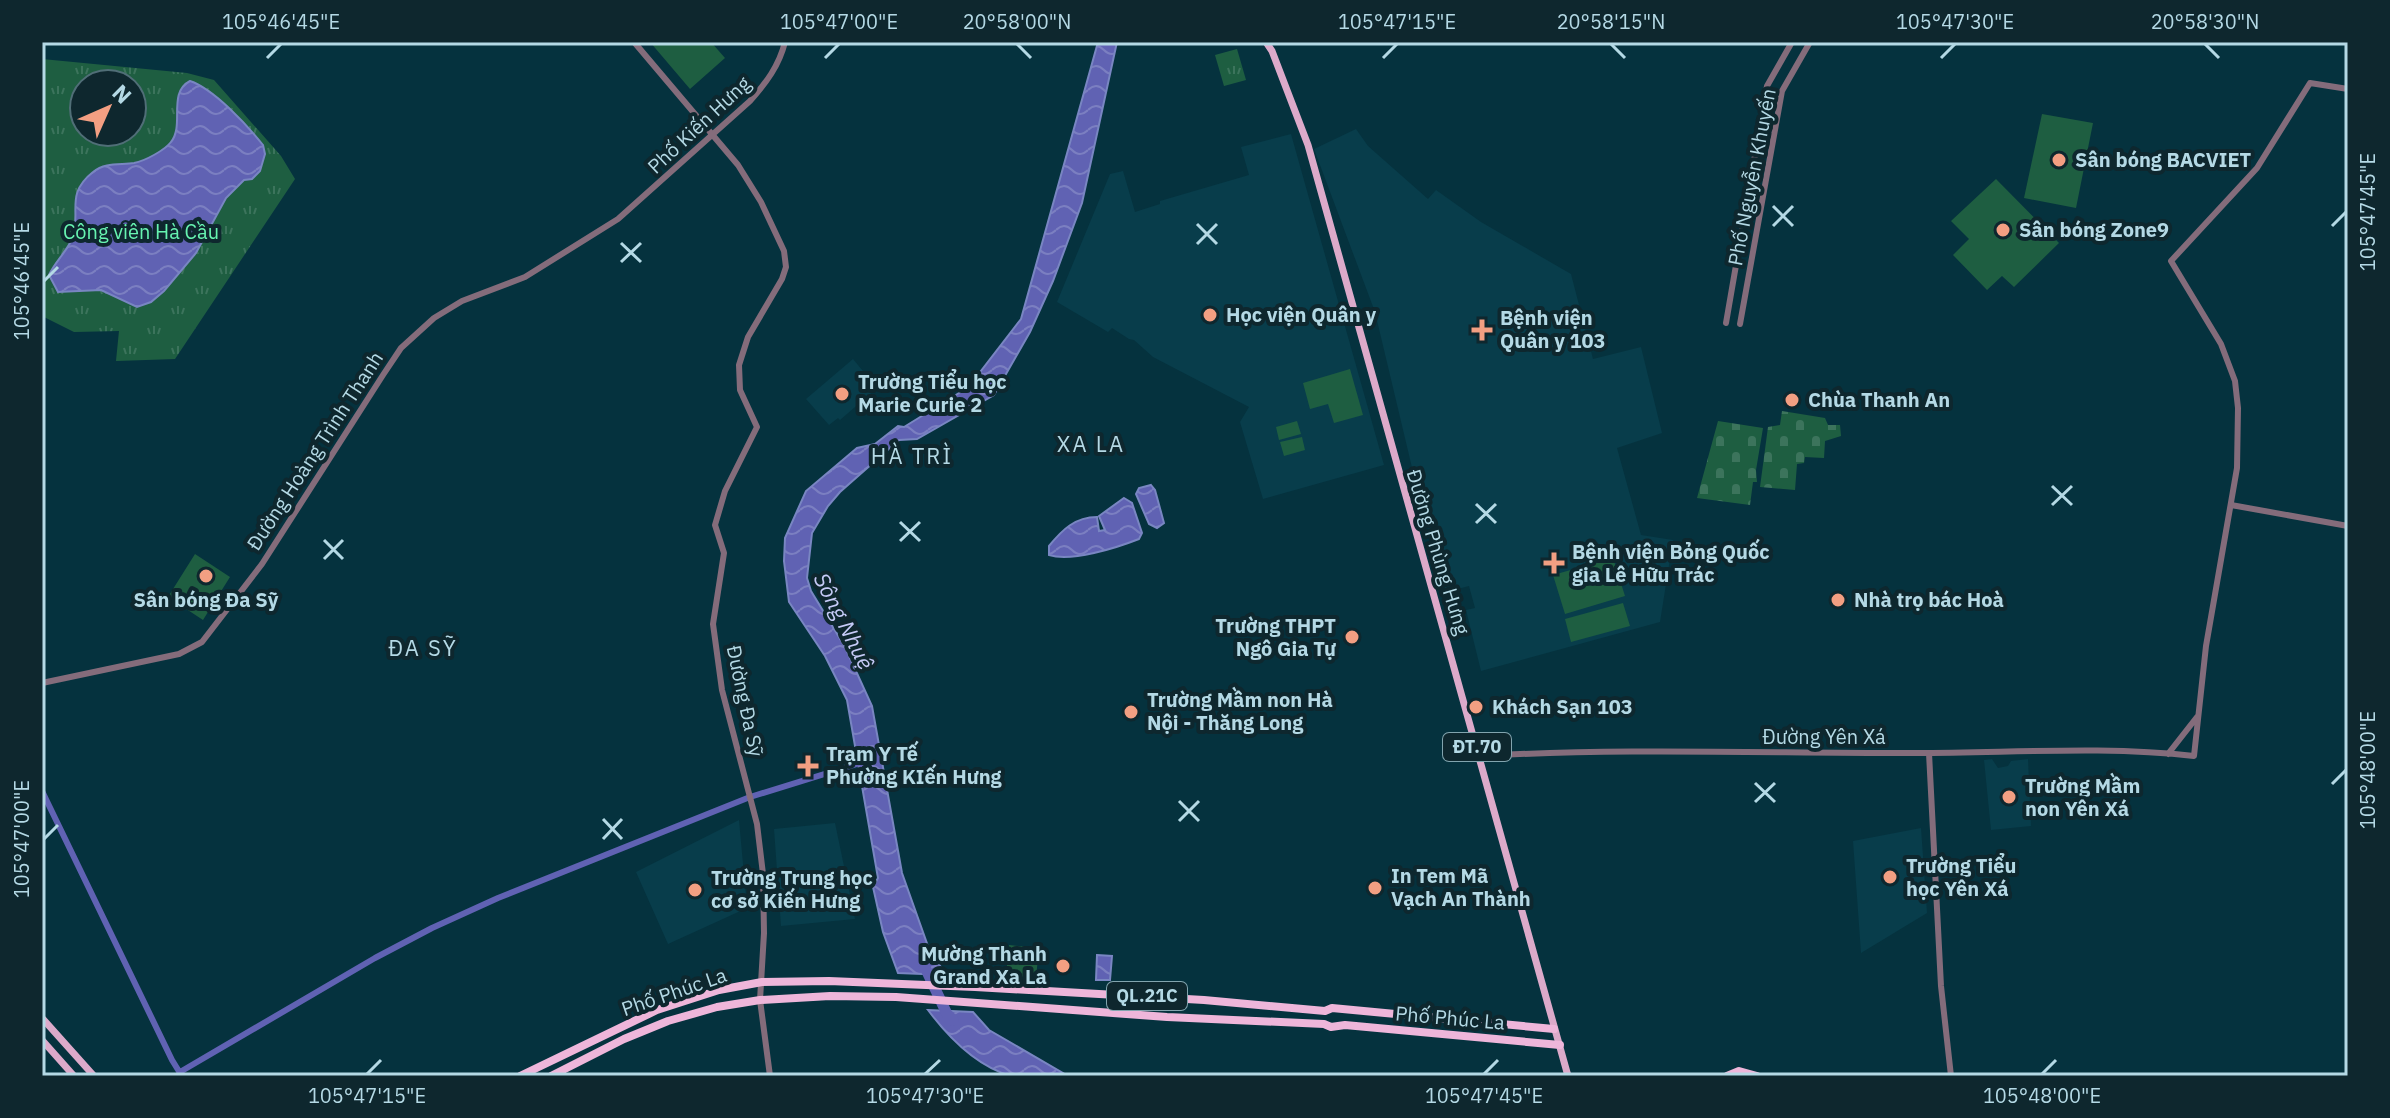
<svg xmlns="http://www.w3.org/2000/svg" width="2390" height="1118" font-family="'IBM Plex Sans',sans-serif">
	<defs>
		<pattern id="cemetery-stones" width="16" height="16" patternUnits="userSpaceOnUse" patternTransform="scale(2)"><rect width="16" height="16" fill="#1e5e41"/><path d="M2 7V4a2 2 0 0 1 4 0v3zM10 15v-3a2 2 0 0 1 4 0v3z" fill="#3c745c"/></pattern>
		<pattern id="park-tufts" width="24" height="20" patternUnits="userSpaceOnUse" patternTransform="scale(2)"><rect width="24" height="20" fill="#1e5e41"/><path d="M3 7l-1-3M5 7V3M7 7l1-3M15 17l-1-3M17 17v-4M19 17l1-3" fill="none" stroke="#3c745c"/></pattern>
		<pattern id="water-waves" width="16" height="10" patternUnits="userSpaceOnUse" patternTransform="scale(2)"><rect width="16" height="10" fill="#6062b3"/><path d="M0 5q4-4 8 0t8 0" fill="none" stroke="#7b7fc1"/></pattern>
	</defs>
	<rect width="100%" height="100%" fill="#05323e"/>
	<!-- built -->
	<path fill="#083d4b" d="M1356 129 1368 146 1428 199 1436 190 1481 222 1571 274 1593 359 1641 347 1662 433 1617 448 1641 535 1673 540 1660 622 1481 671 1466 610 1475 608 1469 586 1446 592 1419 497 1375 312 1314 149Z
		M1291 134 1384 465 1263 499 1240 422 1249 407 1153 357 1134 340 1129 339 1112 328 1108 332 1057 302 1110 174 1123 171 1135 212 1160 204V201L1249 175 1241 147Z
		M853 359 877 388 840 420 838 418 829 425 806 399Z
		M1992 759 1998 768 2008 766 2011 761 2028 759 2031 826 1991 830 1984 760Z
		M739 820 747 908 668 944 636 872Z
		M835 823 855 919 781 926 774 829Z
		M1921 828 1927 913 1861 953 1853 841Z"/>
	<!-- cemetery -->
	<path fill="url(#cemetery-stones)" d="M1782 411 1825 418 1828 425H1840L1841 436 1825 441 1824 458 1805 457 1804 463 1797 464 1795 490 1760 487 1768 427 1780 425Z
		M1718 421 1763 428 1756 470 1757 482H1753L1750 505 1697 498Z"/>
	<!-- park -->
	<path fill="url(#park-tufts)" fill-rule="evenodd" d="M1237 49 1246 80 1224 86 1215 55Z
		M42 59 187 73 214 80 281 156 295 179 175 359 116 361 119 331 74 332 42 316ZM84 84H132V132H84Z"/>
	<!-- garden -->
	<path fill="#1e5e41" d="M650 42H711L725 58 690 89Z
		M2042 114 2093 123 2076 208 2024 198Z
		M1996 179 2059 243 2014 287 2002 276 1987 290 1953 255 1969 239 1951 221Z
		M1350 369 1363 415 1334 423 1328 404 1310 409 1303 383Z
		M1297 421 1301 434 1279 440 1276 427Z
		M1302 437 1305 450 1284 456 1280 442Z
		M195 554 230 577 203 620 168 597Z
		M1613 558 1625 596 1565 614 1553 575Z
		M1623 603 1630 626 1571 642 1565 619Z
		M1009 945 1039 948 1036 978 1006 975Z"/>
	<!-- water -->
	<path fill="url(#water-waves)" stroke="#7986c2" stroke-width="2" d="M1098 42H1117L1082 203 1053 281 1030 332 994 395 917 439 899 440 840 492 828 506 812 533 807 578 811 591 845 647 872 706 902 873 929 949 946 975 898 973 883 932 873 887 878 878 847 700 825 656 789 602 784 561 785 538 806 491 857 448 875 444 898 426 904 427 959 393 977 376 1021 319Z
		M190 81C214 89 247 125 263 145L265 154 260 171 252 179 244 180 226 198 196 253 164 291 151 302 137 307 101 290 58 292 49 275C55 262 67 251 72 239 82 213 64 195 93 172 105 162 120 165 134 163 145 161 165 150 171 142 185 125 167 93 190 81Z
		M1151 485 1155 490 1164 523 1157 528 1149 524 1136 494 1139 488Z
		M1124 498 1132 503 1142 533 1139 539C1116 548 1072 562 1049 555V546C1062 530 1075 517 1097 517L1099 531 1105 530 1099 516Z
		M1097 955 1112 956 1110 980H1096Z
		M928 1010 973 1012 989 1030 1068 1076C1051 1076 1028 1080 1011 1076 976 1066 949 1038 928 1010Z"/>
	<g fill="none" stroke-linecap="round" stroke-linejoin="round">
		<!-- canal -->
		<path stroke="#6062b3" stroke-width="6" d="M42 791 172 1060 180 1073
			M180 1072 375 958 432 928 498 898 750 797 857 764"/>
		<!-- river -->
		<path stroke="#6062b3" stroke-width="11" d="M922 961 947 1014 953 1020"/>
		<!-- tertiary -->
		<path stroke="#846c7b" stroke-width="6" d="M634 42 738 165 761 202 784 251 786 267 782 279 748 337 739 365 740 390 757 427 725 491 715 525 724 553 713 624 722 690 757 824 763 874 764 933 760 1000 770 1076
			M1726 323 1767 86 1792 42
			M1740 324 1782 91 1810 42
			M2231 505 2348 526
			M42 683 179 654 202 642 262 564 383 375 401 348 434 318 462 301 525 277 618 219 750 101C766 83 779 66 785 42
			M1929 753 1941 986 1951 1076
			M2168 754 2197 717
			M1479 756C1620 748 1762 753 1903 753 1999 754 2099 745 2194 756L2206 646 2237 468 2238 408 2235 381 2221 344 2171 261 2257 168 2310 83 2348 89"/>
		<!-- primary -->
		<path stroke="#dcaaca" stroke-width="7" d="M1266 42 1272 51 1308 145 1568 1076
			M42 1018 94 1076
			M42 1040 74 1076"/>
		<!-- trunk -->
		<path stroke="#eeb6da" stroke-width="8" d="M520 1076 657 1010 719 990 762 982 829 981 975 987 1204 1000 1325 1011 1332 1008 1554 1029
			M551 1076 624 1039 668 1021 717 1007 760 1000 830 996 896 997 1167 1017 1324 1024 1331 1027 1345 1025 1560 1045
			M1727 1076 1739 1071 1757 1076"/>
	</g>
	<!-- ticks -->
	<path fill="none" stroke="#b4d9e5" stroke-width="3" d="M1017 44 1031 58M1611 44 1625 58M2205 44 2219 58M267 58 281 44M825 58 839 44M1383 58 1397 44M1941 58 1955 44M1773 206 1793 226M1197 224 1217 244M1773 226 1793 206M2332 226 2346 212M621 243 641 262M1197 244 1217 224M621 262 641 243M44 281 58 267M2052 486 2072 505M1476 504 1496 523M2052 505 2072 486M900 522 920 541M1476 523 1496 504M324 540 343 559M900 541 920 522M324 559 343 540M1755 783 1775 802M2332 784 2346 770M1179 801 1199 821M1755 802 1775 783M603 819 622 839M1179 821 1199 801M44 839 58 825M603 839 622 819M367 1074 381 1060M925 1074 940 1060M1484 1074 1498 1060M2042 1074 2056 1060"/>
	<!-- markers -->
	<g fill="#f39f82" stroke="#0e272e" stroke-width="3">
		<circle cx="2059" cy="160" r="8"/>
		<circle cx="2003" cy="230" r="8"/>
		<circle cx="1210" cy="315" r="8"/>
		<path d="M1478 318h8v8h8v8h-8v8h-8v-8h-8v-8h8z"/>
		<circle cx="842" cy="394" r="8"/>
		<circle cx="1792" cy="400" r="8"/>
		<path d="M1550 551h8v8h8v8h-8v8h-8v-8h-8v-8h8z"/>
		<circle cx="206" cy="576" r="8"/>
		<circle cx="1838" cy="600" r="8"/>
		<circle cx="1352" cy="637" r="8"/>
		<circle cx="1476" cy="707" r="8"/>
		<circle cx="1131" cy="712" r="8"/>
		<path d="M804 754h8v8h8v8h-8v8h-8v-8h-8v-8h8z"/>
		<circle cx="2009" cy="797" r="8"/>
		<circle cx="1890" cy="877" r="8"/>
		<circle cx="1375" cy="888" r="8"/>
		<circle cx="695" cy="890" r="8"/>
		<circle cx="1063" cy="966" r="8"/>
	</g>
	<g text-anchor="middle" stroke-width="8" stroke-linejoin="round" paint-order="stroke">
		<!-- shield labels -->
		<g fill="#0e272e" stroke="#82a4ae" stroke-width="2">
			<rect x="1443" y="733" width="68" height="28" rx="6"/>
			<rect x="1107" y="982" width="80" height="28" rx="6"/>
		</g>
		<g font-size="18" font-weight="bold" fill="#b4d9e5">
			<text x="1477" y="753">ĐT.70</text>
			<text x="1147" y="1002">QL.21C</text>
		</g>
		<!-- street labels -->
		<g font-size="20" fill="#b4d9e5" stroke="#0e272e">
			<text transform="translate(699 125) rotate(-43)" y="7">Phố Kiến Hưng</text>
			<text transform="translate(1752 177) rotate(-79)" y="7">Phố Nguyễn Khuyến</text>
			<text transform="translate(315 451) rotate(-57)" y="7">Đường Hoàng Trình Thanh</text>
			<text transform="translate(1438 552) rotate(73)" y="7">Đường Phùng Hưng</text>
			<text transform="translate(745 701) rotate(78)" y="7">Đường Đa Sỹ</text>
			<text x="1824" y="744">Đường Yên Xá</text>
			<text transform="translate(674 992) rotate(-19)" y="7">Phố Phúc La</text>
			<text transform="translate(1450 1018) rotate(5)" y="7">Phố Phúc La</text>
		</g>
		<!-- poi labels -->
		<g font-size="20" font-weight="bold" fill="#b4d9e5" stroke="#0e272e" text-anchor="start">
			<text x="2075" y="167">Sân bóng BACVIET</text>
			<text x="2019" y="237">Sân bóng Zone9</text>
			<text x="1226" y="322">Học viện Quân y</text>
			<text x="1500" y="325">Bệnh viện<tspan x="1500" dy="23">Quân y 103</tspan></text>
			<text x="858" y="389">Trường Tiểu học<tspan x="858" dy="23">Marie Curie 2</tspan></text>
			<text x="1808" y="407">Chùa Thanh An</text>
			<text x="1572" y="559">Bệnh viện Bỏng Quốc<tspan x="1572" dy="23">gia Lê Hữu Trác</tspan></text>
			<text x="206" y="607" text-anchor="middle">Sân bóng Đa Sỹ</text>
			<text x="1854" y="607">Nhà trọ bác Hoà</text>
			<text x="1336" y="633" text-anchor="end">Trường THPT<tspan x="1336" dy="23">Ngô Gia Tự</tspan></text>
			<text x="1147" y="707">Trường Mầm non Hà<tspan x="1147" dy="23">Nội - Thăng Long</tspan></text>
			<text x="1492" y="714">Khách Sạn 103</text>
			<text x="826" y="761">Trạm Y Tế<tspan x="826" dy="23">Phường KIến Hưng</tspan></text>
			<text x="2025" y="793">Trường Mầm<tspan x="2025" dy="23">non Yên Xá</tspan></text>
			<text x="1906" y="873">Trường Tiểu<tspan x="1906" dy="23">học Yên Xá</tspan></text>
			<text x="1391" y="883">In Tem Mã<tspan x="1391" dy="23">Vạch An Thành</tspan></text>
			<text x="711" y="885">Trường Trung học<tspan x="711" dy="23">cơ sở Kiến Hưng</tspan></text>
			<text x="1047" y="961" text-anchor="end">Mường Thanh<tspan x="1047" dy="23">Grand Xa La</tspan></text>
		</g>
		<!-- park labels -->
		<g font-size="20" fill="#67f4b1" stroke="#0e272e">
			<text x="141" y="239">Công viên Hà Cầu</text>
		</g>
		<!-- neighbourhood labels -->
		<g font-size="22" letter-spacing="2" fill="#b4d9e5" stroke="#0e272e">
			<text x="1091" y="452">XA LA</text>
			<text x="912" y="464">HÀ TRÌ</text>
			<text x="423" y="656">ĐA SỸ</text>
		</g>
		<!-- water labels -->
		<g font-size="22" font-style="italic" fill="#c6cbf7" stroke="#0e272e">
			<text transform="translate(844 621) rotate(63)" y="8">Sông Nhuệ</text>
		</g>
	</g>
	<!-- border -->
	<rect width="2390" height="1118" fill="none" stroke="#0e272e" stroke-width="88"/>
	<!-- north arrow -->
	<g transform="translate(108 108) rotate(45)"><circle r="38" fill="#0e272e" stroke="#506e77" stroke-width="2"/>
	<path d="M0-6L14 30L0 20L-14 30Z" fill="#f39f82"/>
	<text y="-12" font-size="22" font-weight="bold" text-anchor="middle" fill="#b4d9e5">N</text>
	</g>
	<rect x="44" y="44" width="2302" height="1030" fill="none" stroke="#b4d9e5" stroke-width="3"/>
	<g font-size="20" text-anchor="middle" fill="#b4d9e5">
		<text x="281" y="29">105°46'45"E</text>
		<text x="839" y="29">105°47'00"E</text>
		<text x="1017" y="29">20°58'00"N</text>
		<text x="1397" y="29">105°47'15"E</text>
		<text x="1611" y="29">20°58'15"N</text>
		<text x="1955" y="29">105°47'30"E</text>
		<text x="2205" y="29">20°58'30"N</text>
		<text transform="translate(2368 212) rotate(-90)" y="7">105°47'45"E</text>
		<text transform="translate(22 281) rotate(-90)" y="7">105°46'45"E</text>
		<text transform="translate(2368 770) rotate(-90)" y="7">105°48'00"E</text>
		<text transform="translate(22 839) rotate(-90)" y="7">105°47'00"E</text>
		<text x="367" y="1103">105°47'15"E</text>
		<text x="925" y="1103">105°47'30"E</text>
		<text x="1484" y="1103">105°47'45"E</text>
		<text x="2042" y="1103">105°48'00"E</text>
	</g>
</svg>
